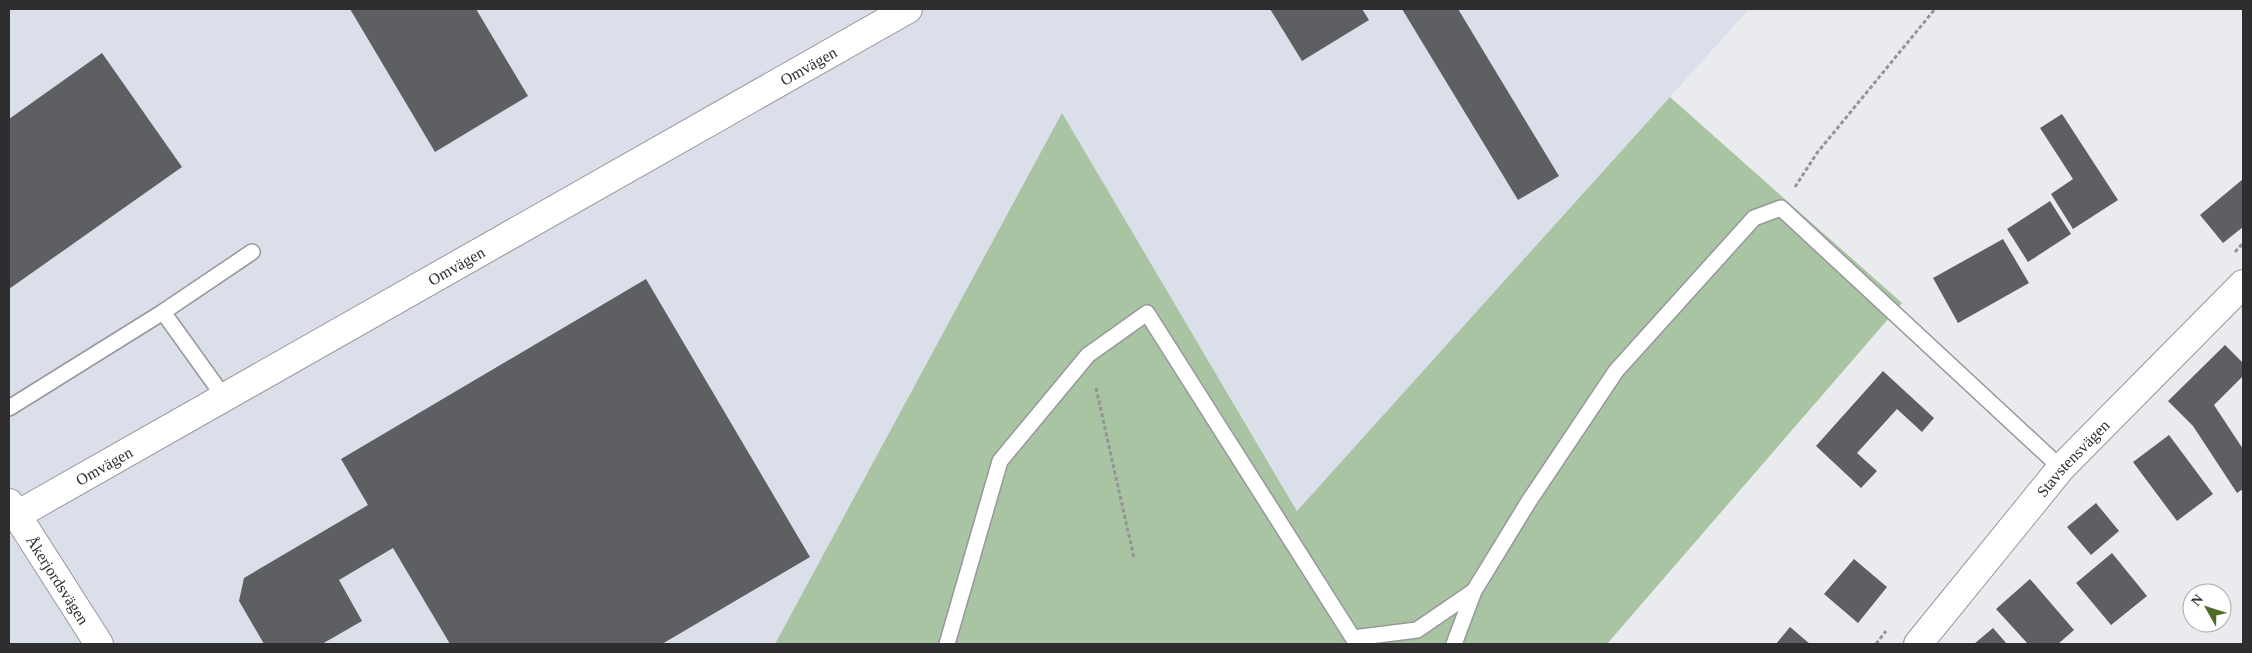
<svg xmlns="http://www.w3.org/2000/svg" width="2252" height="653" font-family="'Times New Roman',serif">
	<rect width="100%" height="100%" fill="#e9ebef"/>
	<!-- built -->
	<path fill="#dadfea" d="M9 9H1749L1298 511 1062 114 775 644H9Z"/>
	<!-- green -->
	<path fill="#a8c4a2" d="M1670 97 1902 303 1607 644H775L1062 113 1297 511Z"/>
	<!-- building -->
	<path fill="#5d5f63" d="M350 9H476L528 96 435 152Z
		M1270 9H1362L1369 20 1302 61Z
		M1402 9H1458L1559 176 1518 200Z
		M102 53 182 167 9 289V119Z
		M2062 114 2118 200 2073 229 2051 194 2073 179 2040 128Z
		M2243 179V227L2223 243 2200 215Z
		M2050 201 2071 234 2028 262 2007 229Z
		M2003 239 2029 283 1958 323 1933 278Z
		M646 279 810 557 662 644H450L393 548 339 580 362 621 322 644H264L239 601 244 578 368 505 341 459Z
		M2225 345 2243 363V376L2214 405 2243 449V489L2237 493 2193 426 2168 401Z
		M1883 371 1934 418 1922 432 1897 409 1857 453 1877 471 1861 488 1816 446Z
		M2169 435 2213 494 2177 521 2133 462Z
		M2096 503 2119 531 2091 555 2067 527Z
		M2112 553 2147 596 2111 625 2076 583Z
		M1854 559 1887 587 1858 623 1824 594Z
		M2030 579 2074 630 2058 644H2028L1996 609Z
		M1790 627 1810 644H1776Z
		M1993 628 2007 644H1974Z"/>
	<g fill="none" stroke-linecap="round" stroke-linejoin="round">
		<defs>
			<path id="lane" d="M163 312 252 252
				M9 408 163 312 224 397
				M947 644 1000 461 1088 355 1147 313 1353 638 1417 630 1474 591
				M1454 644 1474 591 1529 501 1616 371 1754 218 1781 208 2061 468"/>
			<g id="street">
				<path id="s1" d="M9 503 99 644"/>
				<path id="s2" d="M17 515 908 9"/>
				<path id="s3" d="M1918 644 2061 468 2243 284"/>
			</g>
		</defs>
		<!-- lane casing -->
		<use href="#lane" stroke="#97989c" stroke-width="18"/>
		<!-- street casing -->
		<use href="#street" stroke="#97989c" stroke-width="30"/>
		<!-- path -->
		<path stroke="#949599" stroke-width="3" stroke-dasharray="4 2.5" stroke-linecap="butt" d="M1795 187 1817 153 1935 9
			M2235 252 2243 243
			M1096 388 1134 558
			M1876 644 1886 631"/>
		<!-- lane -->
		<use href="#lane" stroke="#fff" stroke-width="15"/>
		<!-- street -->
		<use href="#street" stroke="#fff" stroke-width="28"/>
	</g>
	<g text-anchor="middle" stroke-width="5" stroke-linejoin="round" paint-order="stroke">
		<!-- street labels -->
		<g font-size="16" fill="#2e2e30" stroke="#fff">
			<text dy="6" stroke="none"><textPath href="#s2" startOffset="910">Omvägen</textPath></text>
			<text dy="6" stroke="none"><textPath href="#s2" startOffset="505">Omvägen</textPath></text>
			<text dy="6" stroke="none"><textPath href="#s3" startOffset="242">Stavstensvägen</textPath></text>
			<text dy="6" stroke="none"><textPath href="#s2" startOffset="100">Omvägen</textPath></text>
			<text dy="6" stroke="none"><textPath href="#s1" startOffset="91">Åkerjordsvägen</textPath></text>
		</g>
	</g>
	<!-- border -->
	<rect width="2252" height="653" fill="none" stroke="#2e2e30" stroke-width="20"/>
	<!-- north arrow -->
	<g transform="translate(2207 608) rotate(309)"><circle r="24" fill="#ffffff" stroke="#ababac"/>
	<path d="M0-4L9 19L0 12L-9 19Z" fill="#4d6d24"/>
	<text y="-8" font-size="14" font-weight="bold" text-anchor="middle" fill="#2e2e30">N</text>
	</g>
</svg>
